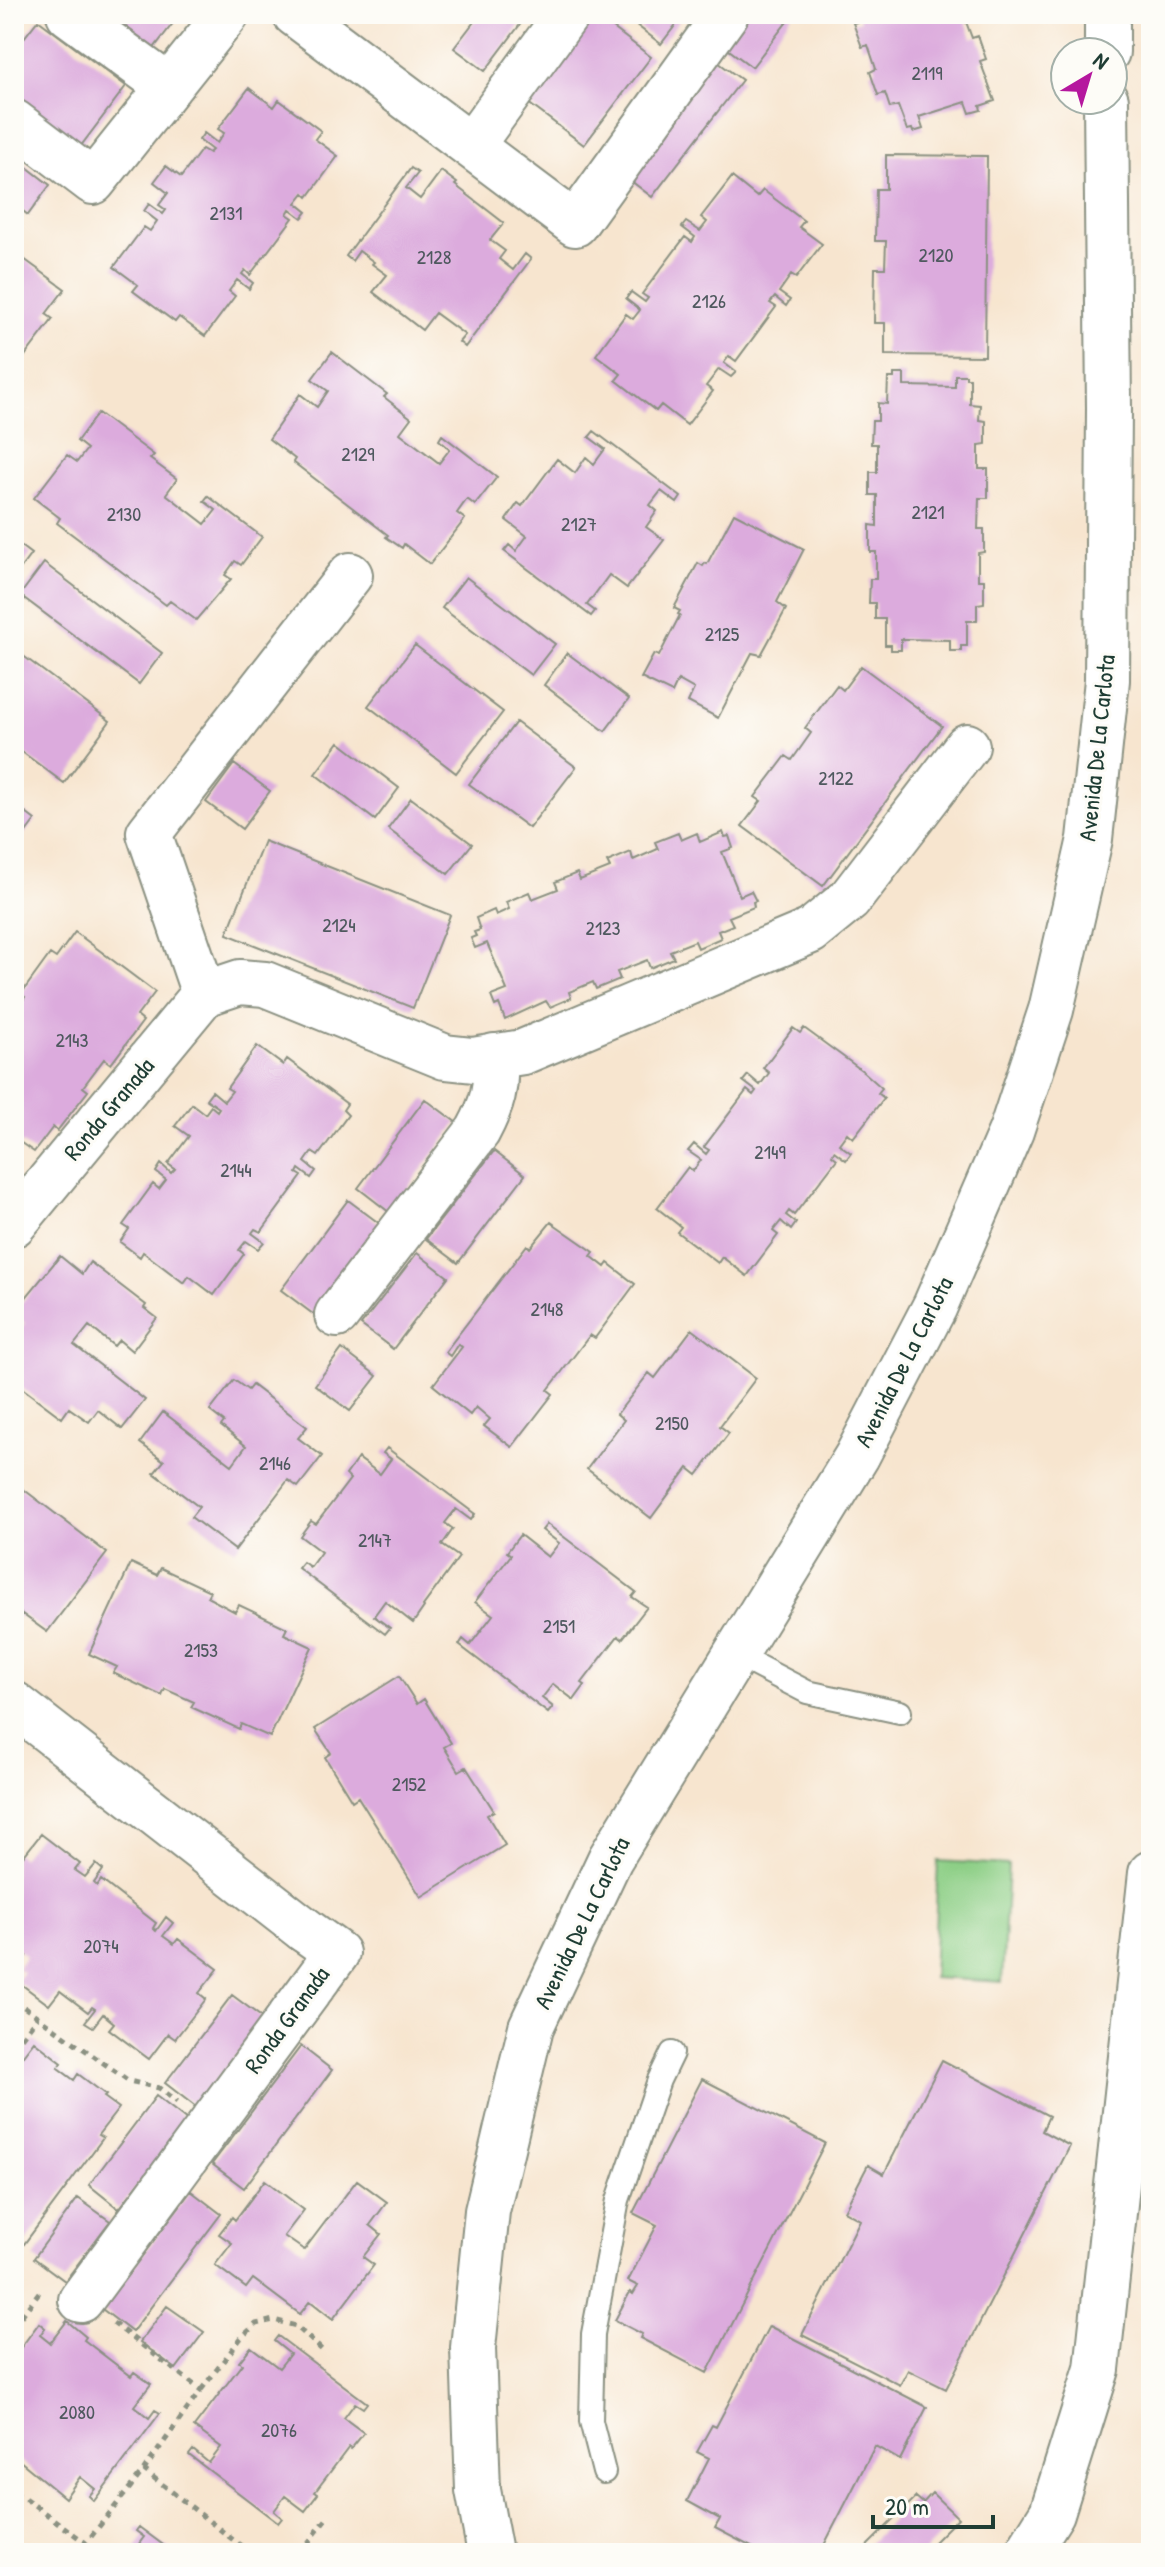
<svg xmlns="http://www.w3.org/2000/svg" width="1165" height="2567" font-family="'Patrick Hand',sans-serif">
	<rect width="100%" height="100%" fill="#fdfcf7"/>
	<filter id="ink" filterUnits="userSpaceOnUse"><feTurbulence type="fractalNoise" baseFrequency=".0125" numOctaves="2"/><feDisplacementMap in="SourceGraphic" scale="16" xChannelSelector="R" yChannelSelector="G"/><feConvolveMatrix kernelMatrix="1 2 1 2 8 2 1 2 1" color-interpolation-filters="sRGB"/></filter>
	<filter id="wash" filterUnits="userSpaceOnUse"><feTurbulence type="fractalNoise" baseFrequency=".006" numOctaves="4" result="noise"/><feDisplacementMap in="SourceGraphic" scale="32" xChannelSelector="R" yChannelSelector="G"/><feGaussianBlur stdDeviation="1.8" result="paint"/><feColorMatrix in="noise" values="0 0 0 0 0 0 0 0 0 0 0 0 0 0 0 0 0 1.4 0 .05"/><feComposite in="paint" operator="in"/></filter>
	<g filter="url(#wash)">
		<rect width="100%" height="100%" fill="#f7e5cf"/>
		<!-- green -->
		<path fill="#8dcf86" stroke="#56865d" stroke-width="2" d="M938 1861 1008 1865 1002 1982 933 1978Z"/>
		<g id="blocks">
			<!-- building -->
			<path fill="#dcabdd" d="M109 14H172L177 18 154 48Z
				M480 14H528L485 71 454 48Z
				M588 14H595L651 57 584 145 523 99Z
				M622 14H684L661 44Z
				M744 14H793L752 67 721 44Z
				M858 14H963L972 38 978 36 986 59 980 61 995 101 980 106 981 110 970 113 966 102 919 117 923 129 913 132 912 129 907 130 898 106 890 108 885 93 878 95 870 72 876 69 868 45 862 47 853 23 860 21Z
				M38 20 126 86 80 147 14 97V51Z
				M711 57 742 80 652 197 622 174Z
				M249 88 274 107 279 100 321 131 315 139 338 156 308 197 304 193 296 203 307 212 302 218 290 209 287 214 293 218 250 275 245 270 242 274 253 283 249 289 237 280 229 291 235 296 205 336 179 317 175 322 133 291 138 285 114 267 144 227 150 231 157 221 144 211 149 204 163 214 166 210 159 205 168 193 154 182 166 166 181 177 202 149 209 153 212 150 199 140 204 133 217 143 224 133 218 129Z
				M886 155 987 156 985 356 885 355V323H874L875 268H885L886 241H875L876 189H886Z
				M14 157 50 185 28 215 14 204Z
				M411 168 418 173 406 188 420 199 441 171 457 183 455 185 504 223 490 240 505 251 499 259 513 270 525 254 531 259 465 347 459 342 465 335 435 313 422 330 373 292 387 275 372 264 374 262 359 251 352 261 346 256Z
				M732 177 757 197 763 190 804 221 799 227 822 244 796 278 791 275 779 292 790 300 786 306 775 297 770 303 776 307 736 361 729 356 724 363 736 372 731 377 719 369 706 386 713 391 687 425 661 405 656 411 616 380 621 374 596 355 626 314 633 319 640 310 626 299 631 292 645 302 648 298 642 294 685 237 692 242 695 237 682 227 686 222 700 231 707 222 701 217Z
				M24 259 65 289 46 314 53 319 21 361 14 355V260L19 264Z
				M332 352 387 394 384 397 411 418 400 433 439 463 450 449 439 440 442 435 497 477 475 505 467 499 457 513 465 519 430 564 404 544 402 548 386 537 388 535 293 462 295 459 269 439 300 394 317 407 328 391 312 379Z
				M894 374H904V386L955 387V375H966V378H970V404L980 405 979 420 986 421V444L979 445V469H988V498H979L978 529H984V552L978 553V580H984V603L977 604V621H967V646H961V651H950V640L901 639V650H891V645H885V619H875V603H869L870 579H876V552H870V525L877 526V495H870V472H877V444H871L872 421H878V403L887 404 888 378H894Z
				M98 413 154 455 150 459 177 479 166 494 205 524 216 510 204 501 208 496 262 537 241 565 235 561 225 575 231 579 196 620 170 601 166 605 57 523 60 518 34 498 67 455 77 462 87 449 77 441Z
				M594 431 681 497 677 503 661 491 650 505 657 511 646 527 664 540 627 588 609 575 587 605 595 611 591 616 504 551 509 545 516 551 527 536 506 520 518 503 522 506 557 459 575 473 586 457 594 464 605 449 589 437Z
				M734 513 804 549 777 602 786 609 761 655 752 653 718 718 688 702 694 689 678 680 672 693 641 678 654 654 659 656 680 615 678 614 680 611 674 608 698 563 703 566 705 563 707 564Z
				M14 541 31 554 14 577Z
				M44 563 162 653 139 684 20 595Z
				M466 577 555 644 531 675 442 608Z
				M415 645 503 712 456 773 368 706Z
				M14 649 110 721 64 783 14 746Z
				M567 653 629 699 605 731 544 685Z
				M861 666 942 726 823 886 742 826 761 801 755 797 786 756 792 760 811 733 805 728 837 685 843 690Z
				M516 722 576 767 529 828 469 784Z
				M339 742 399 788 375 820 315 774Z
				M234 764 270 791 242 829 206 802Z
				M411 798 472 844 448 874 388 829Z
				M14 804 35 820 14 848Z
				M723 832 725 837 729 836 733 848 722 852 740 896 751 891 756 901 753 902 754 907 729 917 733 925 718 931 721 938 698 948 695 941 670 951 674 958 650 968 647 960 617 972 620 979 596 989 593 982 569 992 571 998 550 1007 546 1001 505 1020 499 1004 495 1006 491 996 507 990 487 943 475 948 471 938 476 936 474 932 480 930 476 918 494 910 496 915 509 909 506 902 529 892 532 899 558 889 555 882 577 873 580 880 610 868 607 862 631 852 633 860 658 849 655 842 678 833 681 840 697 833 700 842Z
				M264 841 450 915 413 1008 227 934Z
				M75 932 155 992 137 1016 143 1021 111 1064 104 1059 83 1087 88 1091 57 1131 53 1127 34 1152 14 1138V1013L25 997 21 994 50 954 56 958Z
				M793 1028 800 1033 804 1028 864 1072 882 1088 878 1093 884 1098 853 1138 847 1133 839 1144 851 1153 846 1160 834 1151 832 1155 837 1159 794 1215 789 1211 786 1215 796 1223 791 1230 781 1221 773 1231 778 1235 747 1276 722 1257 718 1263 677 1232 681 1227 657 1208 688 1167 693 1171 701 1160 688 1151 694 1144 706 1154 709 1150 704 1147 747 1090 753 1095 756 1091 743 1081 748 1075 760 1085 769 1073 763 1068Z
				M257 1046 283 1065 287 1059 347 1104 343 1110 348 1115 318 1156 312 1152 305 1162 316 1171 311 1178 299 1169 297 1173 302 1176 261 1232 255 1229 252 1233 264 1242 258 1249 246 1241 239 1250 244 1254 214 1295 189 1276 184 1283 143 1252 140 1257 120 1242 129 1229 123 1225 153 1184 159 1189 166 1180 156 1172 161 1164 171 1173 175 1169 168 1164 189 1136 175 1126 192 1104 205 1114 211 1106 217 1111 219 1108 206 1099 212 1091 224 1101 232 1091 227 1088Z
				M425 1099 457 1123 389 1212 358 1188Z
				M494 1151 525 1175 458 1263 426 1239Z
				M348 1200 380 1224 313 1314 281 1290Z
				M551 1222 594 1252 591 1256 605 1267 608 1263 635 1284 595 1338 590 1335 548 1390 553 1394 512 1447 484 1426 490 1419 476 1407 470 1415 433 1385 462 1347 458 1344 450 1356 445 1352 527 1245 530 1248Z
				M417 1253 448 1277 393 1349 361 1325Z
				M60 1256 82 1274 90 1262 146 1305 144 1308 157 1318 132 1351 119 1340 114 1346 89 1326 74 1345 145 1400 122 1429 98 1410 89 1422 69 1408 62 1418 14 1382V1362L22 1351 14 1345V1337L25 1323 14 1315V1312Z
				M692 1329 756 1378 720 1426 729 1433 697 1475 688 1468 651 1518 587 1469 624 1420 617 1414 649 1373 655 1378Z
				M342 1349 377 1376 350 1411 315 1385Z
				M234 1380 248 1390 252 1385 307 1427 298 1438 322 1456 298 1487 288 1480 235 1550 191 1517 199 1507 154 1473 164 1461 140 1443 163 1412 232 1465 246 1446 221 1426 224 1422 210 1411Z
				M387 1448 475 1514 471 1520 456 1509 445 1523 453 1529 442 1545 459 1557 423 1606 424 1607 413 1623 385 1601 374 1616 390 1628 385 1634 298 1568 303 1562 310 1567 321 1552 300 1536 311 1521 316 1524 350 1479 346 1475 358 1458 380 1474 391 1459 383 1453Z
				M14 1482 107 1553 47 1632 22 1614 19 1618 14 1614Z
				M547 1524 636 1592 632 1597 647 1607 622 1639 618 1636 582 1683 585 1685 574 1700 553 1684 542 1698 553 1707 548 1713 459 1645 463 1639 470 1645 493 1615 475 1602 511 1555 507 1552 520 1535 548 1557 559 1543 542 1530Z
				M131 1563 157 1575 161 1568 210 1591 207 1597 235 1612 239 1605 287 1628 284 1634 312 1647 270 1737 241 1724 239 1729 191 1707 194 1702 165 1689 162 1696 113 1673 117 1667 89 1654Z
				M399 1676 417 1704 424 1699 451 1743 444 1747 459 1771 466 1767 494 1811 487 1815 505 1845 421 1897 358 1797 352 1801 325 1757 331 1753 315 1729Z
				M41 1834 80 1864 75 1870 85 1877 96 1864 103 1870 94 1883 97 1886 101 1880 156 1923 153 1928 156 1931 166 1917 173 1923 163 1936 174 1944 178 1939 218 1969 199 1993 206 1999 175 2039 168 2034 149 2059 109 2029 114 2023 103 2014 93 2027 85 2022 95 2009 92 2007 88 2012 60 1991 49 2005 17 1981 23 1972 17 1968 26 1956 16 1948 14 1951V1856L16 1853 22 1858Z
				M232 1995 264 2019 196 2107 165 2083Z
				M34 2041 62 2063 58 2068 74 2080 78 2074 106 2095 104 2097 119 2108 98 2135 103 2138 24 2244 14 2237V2067Z
				M301 2046 332 2070 244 2188 212 2164Z
				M942 2060 1049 2116 1042 2131 1070 2146 946 2389 908 2370 900 2385 802 2335 860 2220 844 2211 868 2165 884 2174Z
				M702 2079 825 2143 707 2373 640 2338 642 2334 615 2320 630 2292 633 2294 638 2286 628 2281 657 2225 633 2213Z
				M156 2096 187 2120 119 2209 89 2185Z
				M265 2180 304 2210 284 2236 304 2250 357 2180 387 2202 370 2225 381 2234 363 2257 374 2265 333 2319 310 2301 300 2314 253 2279 246 2288 215 2265 232 2243 219 2234 232 2217 235 2220Z
				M191 2191 221 2214 132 2332 102 2309Z
				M78 2198 110 2221 65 2281 34 2258Z
				M167 2306 204 2332 176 2369 140 2342Z
				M67 2321 86 2337 84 2340 131 2376 134 2372 151 2384 134 2406 149 2418 155 2410 160 2413 94 2501 89 2496 95 2489 80 2477 65 2498 14 2456V2357L39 2323 45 2328 40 2335 50 2343Z
				M769 2326 927 2407 900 2460 875 2446 820 2553H763L715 2528 720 2519 687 2501 709 2458 697 2452 712 2425 716 2427Z
				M278 2336 367 2403 363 2408 355 2403 344 2418 364 2433 351 2449 349 2447 315 2492 318 2494 305 2511 285 2496 274 2511 282 2518 278 2523 189 2455 193 2450 209 2463 221 2447 194 2427 242 2364 239 2362 251 2347 279 2368 290 2354 274 2341Z
				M932 2493 958 2518 923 2553H860L916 2497 923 2503Z
				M139 2527 174 2553H132L144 2537 136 2531Z"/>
		</g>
	</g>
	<g filter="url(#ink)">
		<use href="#blocks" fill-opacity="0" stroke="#8b9182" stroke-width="2"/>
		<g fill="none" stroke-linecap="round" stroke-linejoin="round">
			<defs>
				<path id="service" d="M736 1655 807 1692 900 1712
					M604 2472 591 2421 593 2334 618 2200 659 2080 672 2053"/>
				<path id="minor" d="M69 14 169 87
					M295 14 575 224 726 14
					M14 122 93 182 227 14
					M471 146 567 14
					M204 994 240 982 265 984 445 1057 473 1060 523 1052 811 931 849 900 967 746
					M204 994 149 833 350 575
					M14 1224 204 994
					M337 1315 478 1131C492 1105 498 1086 494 1056
					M81 2300 337 1953 305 1930"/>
				<path id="tertiary" d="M14 1704 305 1930"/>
				<path id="secondary" d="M1107 52V14
					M490 2553 478 2490 473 2348 487 2211 531 2027 610 1859 857 1456 935 1306 1011 1131 1051 1010 1090 839 1107 680 1109 408 1106 100"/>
				<path id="motorway" d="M1027 2553 1052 2513 1097 2369 1151 1873"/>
			</defs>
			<!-- service casing -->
			<use href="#service" stroke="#8b9182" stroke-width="26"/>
			<!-- minor casing -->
			<use href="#minor" stroke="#8b9182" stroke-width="48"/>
			<!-- tertiary casing -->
			<use href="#tertiary" stroke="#8b9182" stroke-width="48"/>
			<!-- secondary casing -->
			<use href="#secondary" stroke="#8b9182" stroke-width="48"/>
			<!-- motorway casing -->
			<use href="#motorway" stroke="#8b9182" stroke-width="48"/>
			<!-- path -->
			<path stroke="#8b9182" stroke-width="5" stroke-dasharray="6 6" stroke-linecap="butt" d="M14 2000 129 2081 159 2088 177 2102
				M14 2047 37 2017
				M113 2323 201 2390 144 2470
				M14 2326 40 2291
				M201 2390 241 2338 256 2324 274 2320 296 2326 322 2350
				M14 2493 23 2497 86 2543 144 2470 250 2553
				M300 2553 329 2516"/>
			<!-- service -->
			<use href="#service" stroke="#fff" stroke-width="22"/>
			<!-- minor -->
			<use href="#minor" stroke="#fff" stroke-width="44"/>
			<!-- tertiary -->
			<use href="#tertiary" stroke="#fff" stroke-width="44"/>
			<!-- secondary -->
			<use href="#secondary" stroke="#fff" stroke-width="44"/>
			<!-- motorway -->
			<use href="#motorway" stroke="#fff" stroke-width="44"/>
		</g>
	</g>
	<g text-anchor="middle" stroke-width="6" stroke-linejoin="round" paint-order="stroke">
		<!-- number labels -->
		<g font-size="20" fill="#4e585e">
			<text x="927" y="80">2119</text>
			<text x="226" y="220">2131</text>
			<text x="936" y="262">2120</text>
			<text x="434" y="264">2128</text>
			<text x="709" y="308">2126</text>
			<text x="358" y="461">2129</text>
			<text x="928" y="519">2121</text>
			<text x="124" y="521">2130</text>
			<text x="579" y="531">2127</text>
			<text x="722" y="641">2125</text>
			<text x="836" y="785">2122</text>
			<text x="339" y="932">2124</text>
			<text x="603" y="935">2123</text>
			<text x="72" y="1047">2143</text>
			<text x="770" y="1159">2149</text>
			<text x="236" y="1177">2144</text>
			<text x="547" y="1316">2148</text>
			<text x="672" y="1430">2150</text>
			<text x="275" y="1470">2146</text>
			<text x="375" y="1547">2147</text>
			<text x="559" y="1633">2151</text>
			<text x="201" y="1657">2153</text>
			<text x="409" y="1791">2152</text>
			<text x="101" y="1953">2074</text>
			<text x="77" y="2419">2080</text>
			<text x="279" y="2437">2076</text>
		</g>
		<!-- street labels -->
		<g font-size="24" fill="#1f3d34" stroke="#fdfcf7">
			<text transform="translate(1097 748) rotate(-84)" y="8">Avenida De La Carlota</text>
			<text transform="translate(109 1109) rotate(-50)" y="8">Ronda Granada</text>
			<text transform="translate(904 1362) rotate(-63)" y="8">Avenida De La Carlota</text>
			<text transform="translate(582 1923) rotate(-64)" y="8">Avenida De La Carlota</text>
			<text transform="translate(287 2020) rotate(-54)" y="8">Ronda Granada</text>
		</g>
	</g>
	<!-- margin -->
	<rect width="1165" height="2567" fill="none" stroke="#fdfcf7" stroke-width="48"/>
	<!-- north arrow -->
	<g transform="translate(1089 76) rotate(38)"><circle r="38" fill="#fdfcf7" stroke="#a4b0a9" stroke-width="2"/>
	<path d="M0-6L14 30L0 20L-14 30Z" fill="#b5179e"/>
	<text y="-12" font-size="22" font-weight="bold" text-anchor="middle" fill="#1f3d34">N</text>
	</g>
	<!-- scale -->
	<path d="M873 2515v12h120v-12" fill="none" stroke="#1f3d34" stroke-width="4"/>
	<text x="885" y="2515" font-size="24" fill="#1f3d34" stroke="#fdfcf7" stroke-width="6" paint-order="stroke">20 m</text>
</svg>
